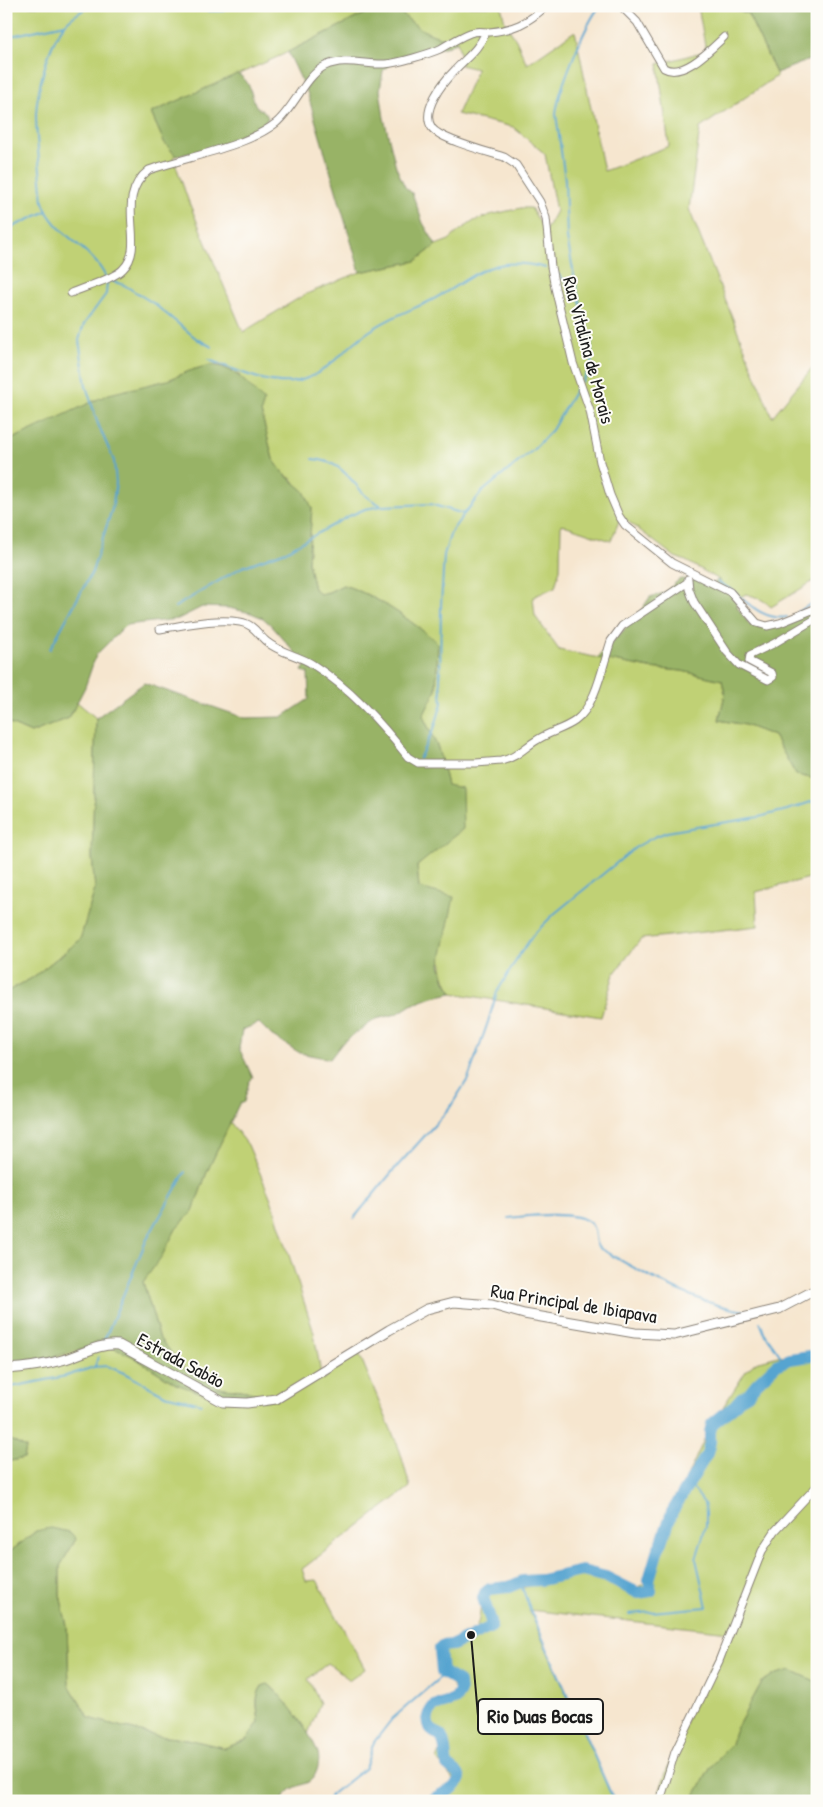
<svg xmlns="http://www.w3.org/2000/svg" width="823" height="1807" font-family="'Patrick Hand',sans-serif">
	<rect width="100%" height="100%" fill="#fdfcf7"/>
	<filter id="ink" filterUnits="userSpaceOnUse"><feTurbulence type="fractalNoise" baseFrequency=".02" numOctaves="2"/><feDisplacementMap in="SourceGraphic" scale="10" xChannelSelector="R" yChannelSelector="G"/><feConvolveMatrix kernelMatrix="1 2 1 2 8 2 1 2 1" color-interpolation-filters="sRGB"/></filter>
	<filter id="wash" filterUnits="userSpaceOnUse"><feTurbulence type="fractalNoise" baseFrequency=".0096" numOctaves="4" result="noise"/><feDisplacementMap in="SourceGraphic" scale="20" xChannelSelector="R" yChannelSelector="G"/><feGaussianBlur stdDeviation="1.12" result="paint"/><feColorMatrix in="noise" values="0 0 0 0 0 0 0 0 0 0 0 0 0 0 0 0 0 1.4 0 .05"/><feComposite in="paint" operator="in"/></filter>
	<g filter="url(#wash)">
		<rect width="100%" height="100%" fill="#f6e6cf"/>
		<!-- green -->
		<path fill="#c0d174" stroke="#6e7648" d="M6 6H380L282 55 151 113 164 142 176 156 173 157 188 200 243 332 304 295 360 272 416 261 436 245 449 240 459 231 474 221 490 215 521 208H531L545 231 556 211 545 154 513 127 457 114 477 69 460 65 462 61 457 41C425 35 417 28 394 6H501L507 30 509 29 516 40 527 64 575 31 604 171 669 146 658 64 706 51 698 6H726L748 14 777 76 700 128 689 209 772 417 817 362V579L771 607C763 599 756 597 746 594L736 599 718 579 686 561 675 557 621 516 611 541 561 524 560 569 555 587 533 597 535 616 559 650 650 668 682 671 722 680 725 694 719 720 745 725 774 736 796 775 817 779V876L756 892 758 926 641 939 614 974 601 1017 452 993C437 967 441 954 447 926L419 888 417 866 434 851 447 785 438 748 423 716 436 690 438 643C410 620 378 596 343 585L329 592 320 594 314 589 308 562 312 508 293 480 283 473 273 459 261 412 239 375 219 365H210L192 370 168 380 94 401 78 410 6 442Z
			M77 702 96 718 92 857 95 889 80 940 32 978 6 992V722L31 733 69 718Z
			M230 1122 248 1145 271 1199 314 1333 322 1380 358 1351 400 1451 410 1487 302 1569 306 1581 317 1580 365 1669 350 1680 328 1663 308 1679 320 1703 308 1734 275 1690 268 1684 262 1686C254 1698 257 1708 259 1722L246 1740 225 1748 187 1739 156 1736 89 1718 69 1685 67 1626 60 1595V1566L76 1539 36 1531 6 1555V1462L24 1458 26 1448 6 1438V1369L19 1367 97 1341 132 1356 176 1384 247 1391 217 1387 185 1369 160 1339 143 1282 161 1256 176 1229 193 1211 207 1172Z
			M805 1353 817 1357V1682L791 1670 762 1682 735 1731 731 1744 711 1767 692 1801H656L670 1761 689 1714 700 1694 709 1669 729 1632 529 1610 614 1801H429L432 1795 455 1782 437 1760 443 1743 424 1718 433 1705 445 1701 458 1692 438 1669 439 1647C446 1646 455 1646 462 1642 481 1632 481 1612 480 1594L485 1590 494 1594 579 1575 609 1573 632 1590 644 1584 658 1540 709 1429 746 1371 756 1362 778 1356Z"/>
		<!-- forest -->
		<path fill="#98b366" stroke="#5a6841" d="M380 6H394C417 28 425 35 457 41L449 46 403 57 391 62 383 71 380 90 384 118 396 167 405 187 412 193 423 223 436 245 416 261 360 272 307 92 288 52Z
			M726 6H817V57L776 73 748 14Z
			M237 74C253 81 249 96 258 109 264 109 266 113 268 118 260 137 196 152 176 156L164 142 151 113Z
			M210 365C234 366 248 385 264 401L261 412 273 459 283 473 304 491 312 508 308 562 314 589 320 594 329 592 343 585C378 596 410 620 438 643L436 690 423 716 438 748 447 785 462 788 463 829 417 866 419 888 454 897 440 964 445 981 452 993 433 997 411 1005 397 1014 376 1019 343 1042 330 1059 300 1053 271 1035 259 1023 242 1030 239 1048 253 1078 249 1082 244 1102 239 1104 207 1172 193 1211 176 1229 162 1256 143 1282 160 1339 185 1369 217 1387 246 1391 278 1400 225 1401 176 1384 132 1356 97 1341 93 1347 36 1361 20 1367 6 1369V992L32 978 80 940 95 889 92 857 96 718 144 683 245 718 282 717 309 699 308 673 302 671 306 665 271 625 263 618 251 613 229 608 202 607 178 619 126 625 96 655 85 687 69 718 31 733 6 722V442L109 394 168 380 192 370Z
			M680 579 698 580 713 584 718 579 736 599 737 607 750 625C775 632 793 620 817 610V779L796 775 774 736 745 725 719 720 725 694 722 680 682 671 650 668 597 658 638 615 650 597 664 593Z
			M6 1438 26 1448 24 1458 6 1462Z
			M51 1528 70 1532 76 1539 60 1566V1595L67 1626 69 1685 89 1718 156 1736 187 1739 225 1748 246 1740 259 1722C258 1708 254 1698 262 1686L268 1684C284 1697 311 1733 318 1753 320 1761 318 1771 313 1778 308 1784 302 1784 296 1787 291 1789 287 1793 284 1796L283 1801H6V1555L36 1531Z
			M791 1670 817 1682V1784L810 1801H692L711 1767 731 1744 735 1731 762 1682 773 1675Z"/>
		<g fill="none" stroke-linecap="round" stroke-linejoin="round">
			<!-- stream -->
			<path stroke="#57a4d0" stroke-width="2" d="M90 6C82 11 72 16 65 24 49 43 37 89 36 114 36 142 41 174 43 202 53 235 93 247 106 278
				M204 6 208 11H223L226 9 225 6
				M6 37 65 24
				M6 230 47 211
				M554 271 577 291
				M109 280 124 285 153 303 197 339 212 347
				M209 360C235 369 265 385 293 382 323 378 341 352 364 335 384 320 406 312 428 302 476 278 486 253 546 268
				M582 382 590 368 592 361 591 339 577 291 567 238 565 180 556 114C558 91 585 24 600 6
				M313 459C339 461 347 475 363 493 367 498 376 502 382 506
				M718 582C742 593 758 622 787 617
				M175 607 242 567 286 551 349 516 365 509 382 506 430 504 464 514
				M798 612 817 600
				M50 649 92 572 112 509 116 483 114 461 98 424 86 386 79 340 84 324 106 294 107 282
				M419 759 435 726 442 703 440 681 441 605 444 555 451 532 464 514 482 492 533 450 552 430 577 387
				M354 1218 392 1172 449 1109 468 1079 488 1022 497 992 520 954 534 934 554 914 636 847 654 837 667 832 690 828 759 817 787 810 817 800
				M509 1218C527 1216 576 1210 590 1223 598 1230 592 1241 599 1248 647 1275 695 1305 751 1312
				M760 1322 764 1332 784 1361
				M103 1343 146 1241 185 1172
				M95 1366 98 1357
				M6 1388 66 1376 94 1367 107 1366 124 1373 165 1395 201 1404
				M520 1582 532 1614 614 1801
				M629 1614 707 1607 696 1559 706 1526V1512L704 1503 690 1484
				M328 1801 331 1795 365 1768 374 1742 392 1719 444 1674"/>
			<!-- river -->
			<path stroke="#57a4d0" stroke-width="12" d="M431 1801C441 1792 456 1792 460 1778L458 1774 447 1765C445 1757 446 1743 441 1736 439 1733 437 1734 434 1732 424 1725 427 1714 434 1706L455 1700 460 1692 459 1682 442 1672 440 1648 442 1646 453 1645 491 1627V1621L483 1598 485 1593 490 1589 509 1587 523 1581 542 1580 582 1571 606 1577 638 1593 651 1591 649 1580 658 1549 662 1542 672 1512 707 1454 710 1442V1432L712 1424 733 1407 741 1398 748 1394 757 1383 776 1365 790 1359 817 1355"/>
		</g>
	</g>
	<g filter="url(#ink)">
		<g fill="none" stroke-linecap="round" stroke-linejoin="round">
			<defs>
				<path id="minor" d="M621 6 637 22 664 68C683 79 711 49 724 37
					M486 32C478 50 468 56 455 70 443 82 420 111 432 128 441 140 488 152 504 157L516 165 540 202 546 218 551 267 555 288 573 363 590 411 600 462 610 495 619 516 625 525 672 563 730 592 757 623 767 626 780 623 817 608
					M71 293C84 287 114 279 123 269 148 245 112 198 149 170 186 157 246 147 276 123 294 108 306 75 325 66 344 57 366 65 385 64 398 63 429 54 440 49 450 43 460 37 470 33 477 30 482 32 489 32 513 30 528 23 546 6
					M688 579 689 589 694 602 727 652 739 665 768 680 773 677 772 673 749 661 750 655 773 644 817 618
					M160 629C186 625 214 618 240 622 254 624 258 635 267 642 280 653 298 655 312 664 350 688 380 722 408 757L418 763H476L501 761C516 758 525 747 537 740 549 732 564 729 575 721 596 706 603 664 611 641L622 626 688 582
					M660 1801 675 1752 719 1661 762 1551 775 1531 817 1486"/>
				<path id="tertiary" d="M6 1369C24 1368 44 1365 62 1360 81 1355 98 1343 119 1345L223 1402 247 1403 276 1399 389 1330 427 1309 454 1302 492 1305 524 1314 635 1333 674 1335 779 1309 817 1289"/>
			</defs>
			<!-- minor casing -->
			<use href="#minor" stroke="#898176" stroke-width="9"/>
			<!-- tertiary casing -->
			<use href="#tertiary" stroke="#898176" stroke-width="11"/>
			<!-- minor -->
			<use href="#minor" stroke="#fff" stroke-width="7"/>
			<!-- tertiary -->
			<use href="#tertiary" stroke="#fff" stroke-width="9"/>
		</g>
	</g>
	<g text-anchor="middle" stroke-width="4" stroke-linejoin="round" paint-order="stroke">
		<!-- street labels -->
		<g font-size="19" fill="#1c1c1c" stroke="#fdfcf7">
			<text transform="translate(589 350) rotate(75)" y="7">Rua Vitalina de Morais</text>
			<text transform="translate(574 1303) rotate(9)" y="7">Rua Principal de Ibiapava</text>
			<text transform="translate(181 1360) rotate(28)" y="7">Estrada Sabäo</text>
		</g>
	</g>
	<!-- callouts -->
	<path fill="none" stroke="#1c1c1c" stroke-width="2" d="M471 1635L478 1716"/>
	<circle fill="#1c1c1c" stroke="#fdfcf7" stroke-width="2" cx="471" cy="1635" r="5"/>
	<rect fill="#fdfcf7" stroke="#1c1c1c" stroke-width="2" x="478" y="1699" width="125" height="35" rx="5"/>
	<g font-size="20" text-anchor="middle" font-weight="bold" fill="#1c1c1c">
		<text x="540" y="1723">Rio Duas Bocas</text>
	</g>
	<!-- margin -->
	<rect width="823" height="1807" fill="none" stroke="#fdfcf7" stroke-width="25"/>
</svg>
